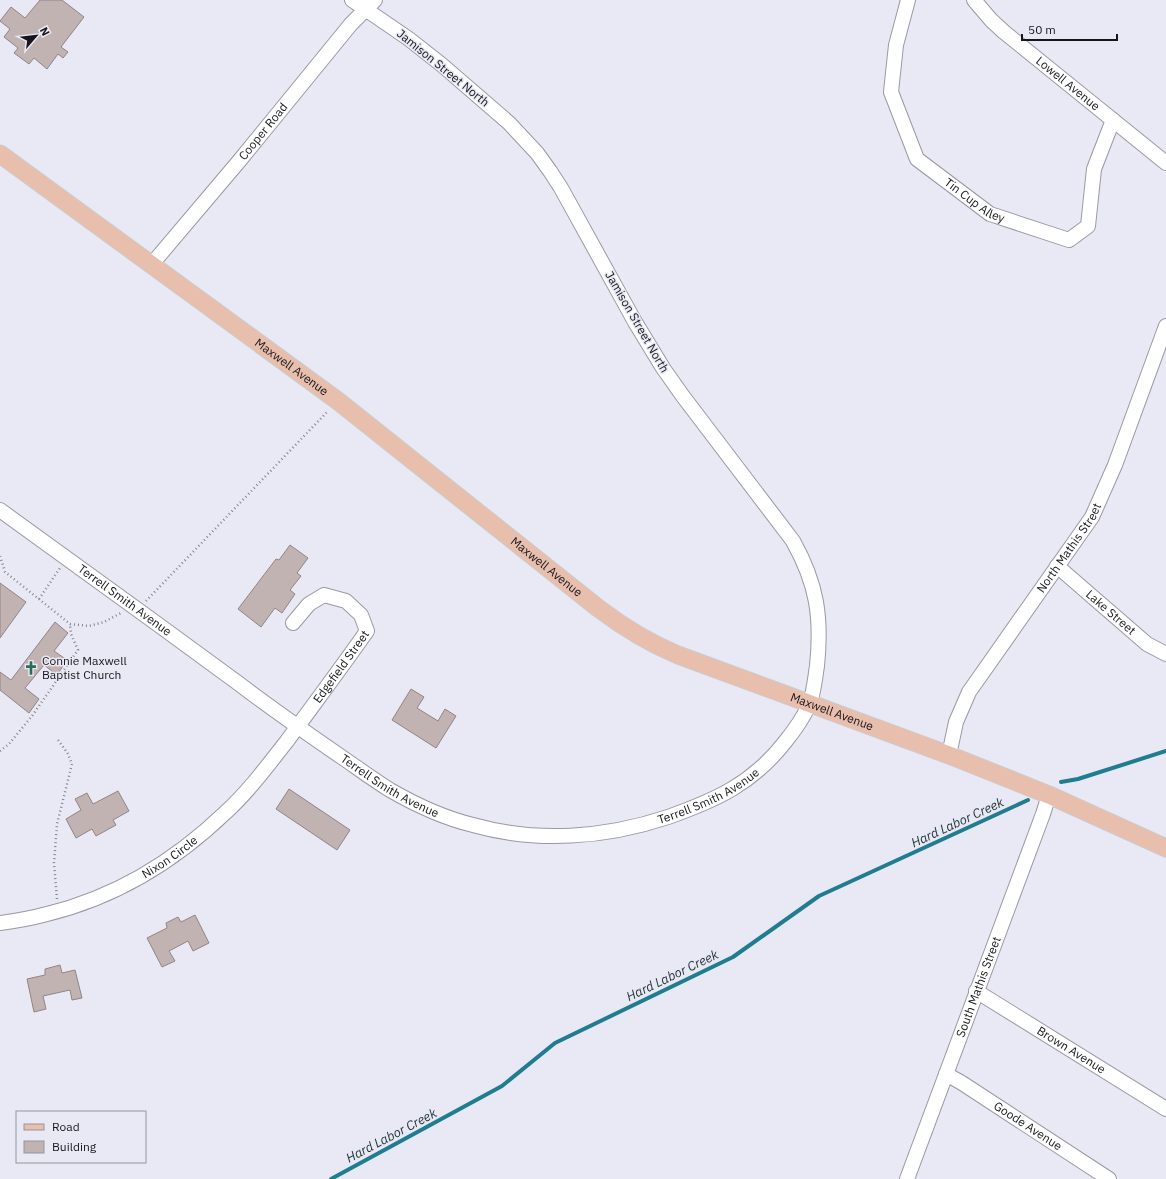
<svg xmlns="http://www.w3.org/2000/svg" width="1166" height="1179" font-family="'IBM Plex Sans',sans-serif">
	<rect width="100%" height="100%" fill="#e9e9f5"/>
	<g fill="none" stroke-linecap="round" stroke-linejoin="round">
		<!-- stream -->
		<path stroke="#207c8f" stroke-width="4" d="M1061 782 1078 779 1166 751
			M331 1179 502 1086 555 1043 733 957 819 896 1028 800"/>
	</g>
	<!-- building -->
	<path fill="#c1b3b2" stroke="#928484" d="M40 0H62L84 17 61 47 68 52 63 58 58 54 47 69 34 58 29 64 14 53 18 48 4 37 10 29 0 21 11 7 25 18Z
		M290 545 308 558 297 573 301 576 290 590 295 594 282 613 275 608 261 627 238 609 276 559 279 560Z
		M0 583 26 602 0 638Z
		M55 622 68 633 54 651 67 660 57 675 44 665 25 688 39 699 29 713 0 690V672L11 680Z
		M411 689 424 697 417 708 438 721 445 709 456 716 436 748 392 720Z
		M289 789 350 830 337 850 276 809Z
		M118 791 129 811 113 820 116 825 96 836 92 829 76 838 66 819 81 810 75 799 87 793 93 804Z
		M195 915 209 943 193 951 188 941 169 951 175 961 162 967 147 938 167 928 166 923 178 917 181 922Z
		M60 965 62 973 75 970 82 998 72 1000 70 990 43 996 46 1009 34 1012 27 979 45 975V969Z"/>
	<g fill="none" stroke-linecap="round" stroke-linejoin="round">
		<defs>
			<g id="minor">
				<path id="s1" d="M908 0 896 45 891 92 917 159 990 214 1069 240 1088 226 1094 169 1113 120"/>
				<path id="s2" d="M974 0 991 20 1004 32 1166 163"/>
				<path id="s3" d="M152 264 240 160 351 24 375 0"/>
				<path id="s4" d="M0 510C79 567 159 625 238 683 272 709 308 734 343 758 359 769 374 780 390 790 416 805 444 818 473 825 537 843 605 838 668 817 716 800 752 784 785 742 794 731 803 718 809 705 814 693 815 678 817 666 822 617 817 584 793 541L682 395 663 368 635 322 561 188 550 171 537 153 509 123 442 65 409 39 352 0"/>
				<path id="s5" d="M1057 566 1147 644 1166 654"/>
				<path id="s6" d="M949 755 956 722 969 692 1092 517 1115 465 1166 326"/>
				<path id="s7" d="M0 923C16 921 32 918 47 914 117 897 175 861 226 812 249 791 268 765 287 741 314 704 341 668 367 631L361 615 346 601 324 595 309 604 293 623"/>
				<path id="s8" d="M976 991 1166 1109"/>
				<path id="s9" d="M946 1074 962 1083 1109 1179"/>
				<path id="s10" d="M907 1179 1043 814 1049 795"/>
			</g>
			<g id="major">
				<path id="s11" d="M0 154 338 401 598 608C623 627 649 643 678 655L949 755 1049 795 1166 848"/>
			</g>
		</defs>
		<!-- minor casing -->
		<use href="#minor" stroke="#9999a4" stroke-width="16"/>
		<!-- major casing -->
		<use href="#major" stroke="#cccccd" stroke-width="19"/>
		<!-- path -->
		<path stroke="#86868e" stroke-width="2.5" stroke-dasharray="1 3" stroke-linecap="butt" d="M0 556 5 572 70 624 89 626 104 622 121 613
			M39 599 60 568
			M146 601 328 411
			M0 751 9 744 32 716 78 650 71 634 70 624
			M57 899 54 863 57 824 72 764 68 754 58 740"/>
		<!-- minor -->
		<use href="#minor" stroke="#fff" stroke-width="14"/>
		<!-- major -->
		<use href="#major" stroke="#e8bead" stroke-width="17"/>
	</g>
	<!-- icons -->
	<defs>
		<symbol id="church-bare" viewBox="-9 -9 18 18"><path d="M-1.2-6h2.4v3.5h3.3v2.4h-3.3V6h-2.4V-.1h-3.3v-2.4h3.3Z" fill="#2f6b56" stroke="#e9e9f5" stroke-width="2.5" paint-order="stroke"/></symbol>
	</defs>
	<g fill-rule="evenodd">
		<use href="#church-bare" x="21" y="658" width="20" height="20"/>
	</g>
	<g text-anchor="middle" stroke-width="3" stroke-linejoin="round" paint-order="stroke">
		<!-- street labels -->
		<g font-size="12" fill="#16151a" stroke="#e9e9f5">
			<text transform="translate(443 68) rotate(39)" y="4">Jamison Street North</text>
			<text dy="4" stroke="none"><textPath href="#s2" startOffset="126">Lowell Avenue</textPath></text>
			<text dy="4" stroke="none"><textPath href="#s3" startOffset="173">Cooper Road</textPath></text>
			<text dy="4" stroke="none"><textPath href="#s1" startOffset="237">Tin Cup Alley</textPath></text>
			<text transform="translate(637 322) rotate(60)" y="4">Jamison Street North</text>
			<text dy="4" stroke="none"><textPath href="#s11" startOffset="361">Maxwell Avenue</textPath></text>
			<text dy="4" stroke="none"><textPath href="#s6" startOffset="242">North Mathis Street</textPath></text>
			<text dy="4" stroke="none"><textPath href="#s11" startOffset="685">Maxwell Avenue</textPath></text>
			<text dy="4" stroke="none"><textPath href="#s4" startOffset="154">Terrell Smith Avenue</textPath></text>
			<text dy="4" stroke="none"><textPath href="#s5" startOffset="71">Lake Street</textPath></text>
			<text dy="4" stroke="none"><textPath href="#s7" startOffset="442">Edgefield Street</textPath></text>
			<text dy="4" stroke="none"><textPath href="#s11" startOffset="1008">Maxwell Avenue</textPath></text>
			<text dy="4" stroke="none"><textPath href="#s4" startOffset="478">Terrell Smith Avenue</textPath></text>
			<text dy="4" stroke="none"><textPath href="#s4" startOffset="814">Terrell Smith Avenue</textPath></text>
			<text dy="4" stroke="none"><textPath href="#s7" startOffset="184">Nixon Circle</textPath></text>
			<text dy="4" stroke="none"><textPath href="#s10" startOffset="205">South Mathis Street</textPath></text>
			<text dy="4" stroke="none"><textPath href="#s8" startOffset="112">Brown Avenue</textPath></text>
			<text dy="4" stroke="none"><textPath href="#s9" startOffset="97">Goode Avenue</textPath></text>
		</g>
		<!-- poi labels -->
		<g font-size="12" fill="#16151a" stroke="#e9e9f5" text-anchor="start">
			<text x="42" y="665">Connie Maxwell<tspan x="42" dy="14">Baptist Church</tspan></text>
		</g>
		<!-- water labels -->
		<g font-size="13" font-style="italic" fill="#1d3237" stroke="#e9e9f5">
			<text transform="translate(957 822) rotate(-25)" y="5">Hard Labor Creek</text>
			<text transform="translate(672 975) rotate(-26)" y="5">Hard Labor Creek</text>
			<text transform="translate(391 1135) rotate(-28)" y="5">Hard Labor Creek</text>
		</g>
	</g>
	<!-- legend -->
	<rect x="16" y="1111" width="130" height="52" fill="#e9e9f5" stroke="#95949d"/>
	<rect x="24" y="1124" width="20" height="6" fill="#e8bead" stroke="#95949d"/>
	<text x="52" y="1131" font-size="12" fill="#16151a">Road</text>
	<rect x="24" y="1141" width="20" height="12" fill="#c1b3b2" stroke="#95949d"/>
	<text x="52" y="1151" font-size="12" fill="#16151a">Building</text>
	<!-- north arrow -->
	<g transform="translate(36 36) rotate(62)" stroke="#e9e9f5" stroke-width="3" paint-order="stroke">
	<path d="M0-3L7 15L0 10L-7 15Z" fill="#16151a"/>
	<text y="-6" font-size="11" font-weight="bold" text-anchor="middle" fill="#16151a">N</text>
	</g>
	<!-- scale -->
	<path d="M1022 34v6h95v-6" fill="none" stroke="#16151a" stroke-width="2"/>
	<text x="1028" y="34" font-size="12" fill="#16151a" stroke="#e9e9f5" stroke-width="3" paint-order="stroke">50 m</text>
</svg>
